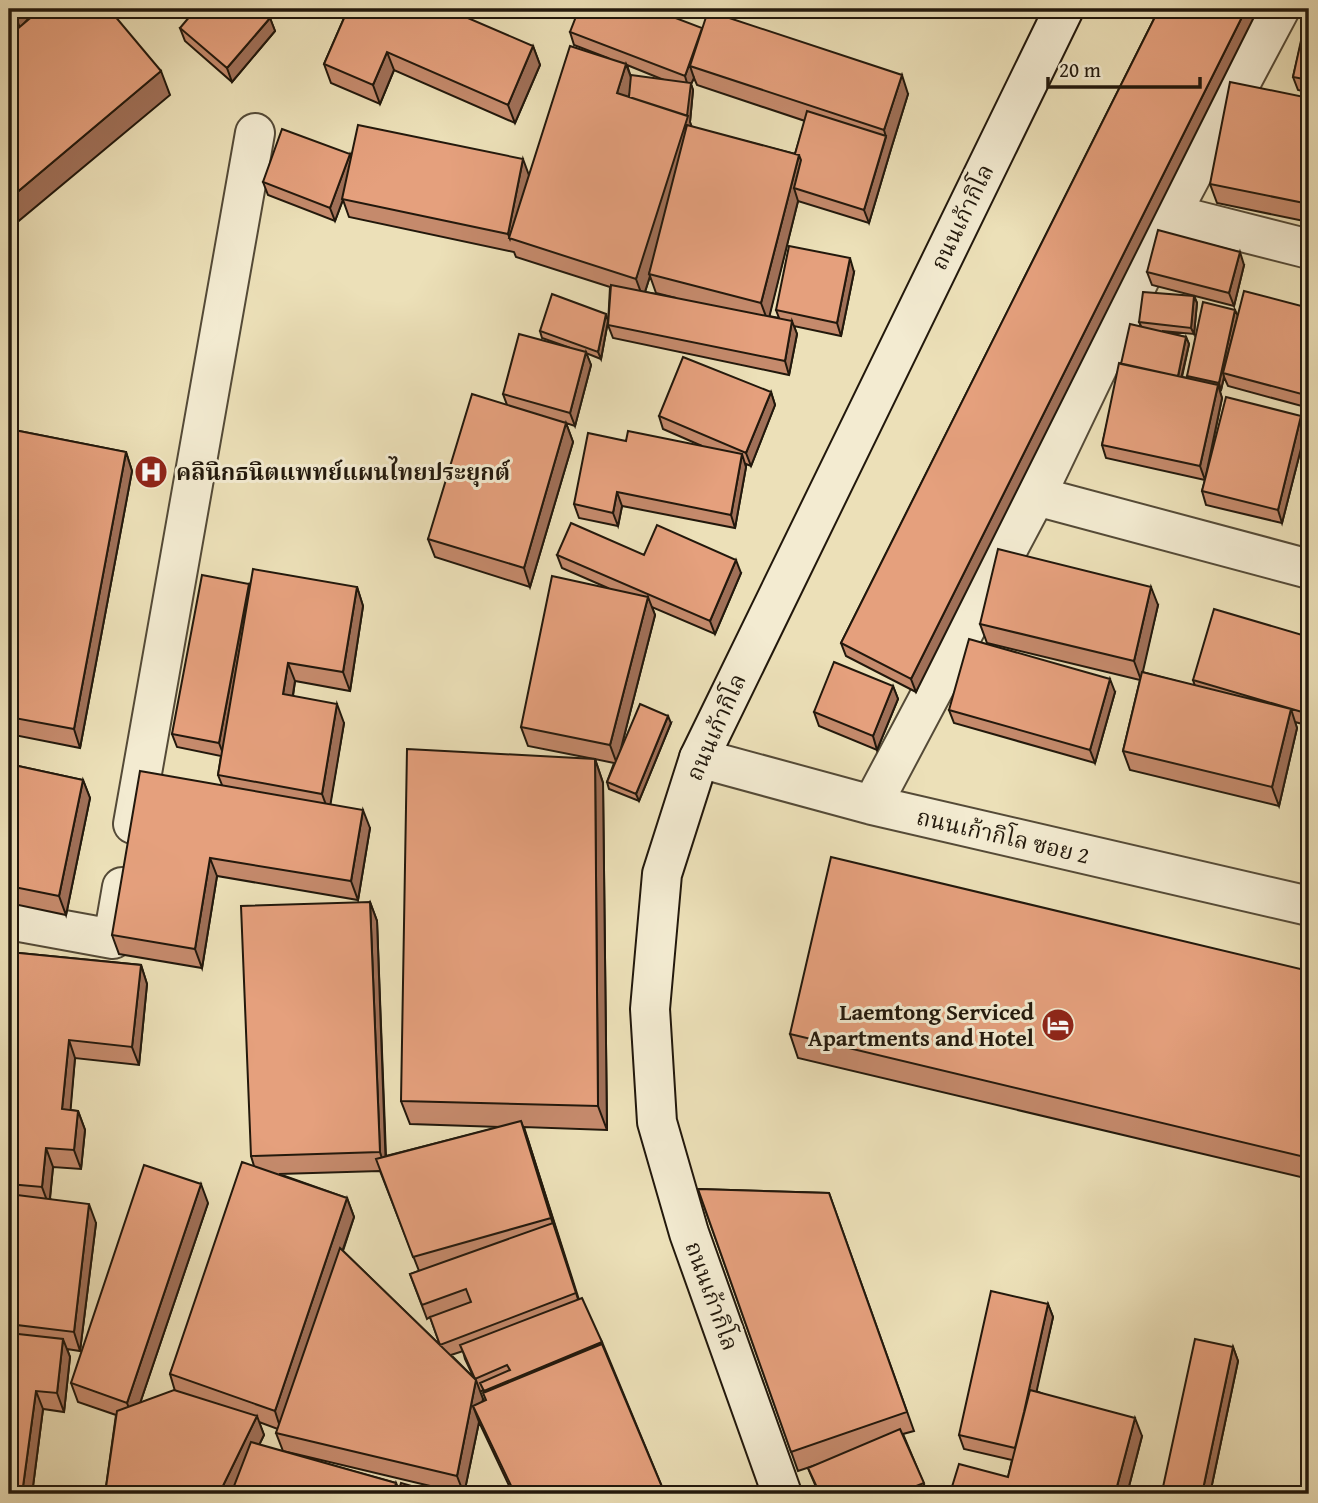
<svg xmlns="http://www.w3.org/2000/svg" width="1318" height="1503" font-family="'Gentium Book Plus','Noto Serif Thai',serif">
	<rect width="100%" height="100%" fill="#ece0b8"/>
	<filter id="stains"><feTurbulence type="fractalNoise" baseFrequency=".00286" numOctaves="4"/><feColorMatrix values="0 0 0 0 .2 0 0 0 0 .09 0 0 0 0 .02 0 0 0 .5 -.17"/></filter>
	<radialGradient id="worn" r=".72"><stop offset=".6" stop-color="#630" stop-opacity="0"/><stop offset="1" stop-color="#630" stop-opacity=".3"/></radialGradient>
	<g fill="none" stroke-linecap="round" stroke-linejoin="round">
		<defs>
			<path id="street" d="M1171 214 1309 249
				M1036 496 1309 569
				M699 758 872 805 1309 906
				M872 805 1036 496 1171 214 1280 9
				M133 824 255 133
				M9 920 113 939 122 887"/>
			<path id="secondary" d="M782 1494 689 1233 657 1122 650 1009 662 874 699 758 1064 9"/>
		</defs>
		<!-- street casing -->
		<use href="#street" stroke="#544a37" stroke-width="42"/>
		<!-- secondary casing -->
		<use href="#secondary" stroke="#22180c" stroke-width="42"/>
		<!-- street -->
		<use href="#street" stroke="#f3ebd1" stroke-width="38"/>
		<!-- secondary -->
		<use href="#secondary" stroke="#f3ebd1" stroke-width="38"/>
	</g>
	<!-- wall -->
	<path fill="#c58a6c" stroke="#22180c" stroke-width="2" fill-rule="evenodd" d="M9 9H37L25 22 170 95 19 28 9 19Z
		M348 9 533 46 540 65 515 123 394 70 380 104 331 83 324 64Z
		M1159 9 916 692 846 656 841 643Z
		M1309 9V93L1298 90 1293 77Z
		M270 18 275 31 232 82 185 41 180 28Z
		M702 28 908 94 891 149 869 223 798 201 769 316 779 318 776 310 854 272 841 336 794 326 797 334 789 375 613 338 608 325 610 287 516 257 514 252 349 217 343 200 335 221 268 195 263 182 350 154 351 157 529 175 608 58 574 45 570 32ZM627 65 664 80 631 77ZM694 78 697 85 805 121 795 154 691 127 690 122 693 90 691 84ZM650 276 656 293 676 298 645 292Z
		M1309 98V222L1217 203 1210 184Z
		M1244 265 1234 306 1152 285 1147 272Z
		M1194 296 1197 303 1194 334 1162 331 1186 337 1189 344 1182 377 1188 378 1187 376 1238 316 1309 308V408L1228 386 1224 377 1221 390 1219 389 1222 398 1206 475 1306 429 1282 523 1206 505 1202 491 1205 480 1106 458 1102 445 1121 364 1141 326 1139 322Z
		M608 321 601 359 586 353 591 365 575 426 566 423 573 442 530 587 435 557 428 539 507 405 503 394 568 347 542 338 540 331Z
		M771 392 775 405 751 466 746 464V467L735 528 622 506 618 526 579 518 574 504 626 441 702 446 663 429 659 416Z
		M9 429 126 452 132 471 80 748 9 734Z
		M1309 478V505L1305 494Z
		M557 555H644L741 573 715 634 652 607 655 615 621 748 671 723 639 801 609 789 607 782 614 763 595 759 603 783 607 1130 524 1127 578 1299 602 1342 665 1494H513L479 1422 464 1494 283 1451 276 1433 278 1429 259 1422 264 1435 259 1445 396 1483 399 1491 439 1494H105L116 1415 78 1402 71 1383 208 1203 140 1403 175 1391 170 1374 254 1166 251 1156 370 902 377 921 386 1156 500 1127 410 1124 401 1101 594 759 528 746 521 727 608 588 562 568ZM380 1171 419 1271 410 1274 427 1319 430 1317 440 1345 343 1251 354 1217 347 1198 279 1174ZM463 1351 465 1359 474 1378 451 1355ZM483 1390 486 1400 483 1401V1399L480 1392Z
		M249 584 250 587H357L363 606 350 691 295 681 293 696 344 723 330 804 370 828 358 900 217 876 202 968 119 954 112 935 222 785 218 775 221 756 177 747 172 734Z
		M1158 605 1142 672 1195 686 1193 680 1309 637 1306 725 1295 722 1297 728 1279 806 1130 770 1123 751 1140 680 987 643 980 624Z
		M893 686 898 699 877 750 819 726 814 712Z
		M1115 692 1095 763 954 723 949 710Z
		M9 764 83 780 90 798 66 915 9 903Z
		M9 952 141 965 147 984 139 1065 75 1058 70 1110 78 1111 85 1130 81 1169 53 1167 50 1199 96 1223 80 1351 67 1349 70 1357 64 1412 43 1409 32 1494H9Z
		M1309 971V1179L798 1058 790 1034Z
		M698 1189 829 1193 914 1431 903 1434 928 1494H819L808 1468 819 1464 798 1471Z
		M1048 1304 1053 1317 1036 1391 1142 1436 1127 1494H953L951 1490 1008 1477 1012 1460 964 1449 959 1435Z
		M1233 1347 1238 1361 1210 1494H1166L1163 1487Z"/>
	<!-- shaded-wall -->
	<path fill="#a07058" stroke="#22180c" stroke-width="2" d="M21 9H37L20 28 15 15Z
		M1246 9H1258L916 692 911 679Z
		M270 18 275 31 232 82 227 68Z
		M703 29 690 66 694 78 691 84 693 90 690 122 695 135 649 274 650 276 643 298 636 279 689 90 685 76Z
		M533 46 540 65 515 123 508 105Z
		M387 52 394 70 380 104 373 85Z
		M626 64 633 83 624 112 617 93Z
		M161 71 170 95 9 229V199Z
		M902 75 908 94 891 149 869 223 864 210 886 137 884 130Z
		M350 154 355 167 335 221 330 208Z
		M799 155 806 173 794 188 798 201 768 322 761 303Z
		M523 159 530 178 510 239 508 234Z
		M1240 252 1244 265 1234 306 1229 293Z
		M850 258 854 272 841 336 837 323Z
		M1194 296 1197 303 1194 334 1191 328Z
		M1235 310 1238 316 1223 373 1224 377 1221 390 1219 383Z
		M606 314 608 321 601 359 598 352Z
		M792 321 797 334 789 375 785 361Z
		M1186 337 1189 344 1180 383 1178 377Z
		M586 352 591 365 575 426 570 413Z
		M1218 385 1222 398 1205 480 1200 466Z
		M771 392 775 405 751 466 746 453Z
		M1301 416 1306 429 1282 523 1278 510Z
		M566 423 573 442 530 587 524 568Z
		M126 452 132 471 80 748 74 729Z
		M742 454 746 467 735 528 731 515Z
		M617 492 622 506 618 526 613 513Z
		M736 560 741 573 715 634 710 621Z
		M249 584 253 597 224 756 219 743Z
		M357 587 363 606 350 691 343 672Z
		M1151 587 1158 605 1141 680 1134 661Z
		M648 597 655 615 617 764 610 745Z
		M288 663 295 681 290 713 283 694Z
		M1110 679 1115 692 1095 763 1090 750Z
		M1309 685V715L1306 725 1302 712Z
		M893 686 898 699 877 750 873 736Z
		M337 704 344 723 329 813 322 794Z
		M1291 709 1297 728 1279 806 1272 787Z
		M668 716 671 723 639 801 636 794Z
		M595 759 603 783 607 1130 598 1106Z
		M83 780 90 798 66 915 59 896Z
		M363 810 370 828 358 900 351 881Z
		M210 858 217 876 202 968 195 949Z
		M370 902 377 921 386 1171 380 1152Z
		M141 965 147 984 139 1065 132 1047Z
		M69 1040 75 1058 69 1128 62 1109Z
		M78 1111 85 1130 81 1169 74 1150Z
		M521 1121 528 1140 581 1306 551 1218Z
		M46 1148 53 1167 49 1206 42 1187Z
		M201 1184 208 1203 134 1421 127 1403Z
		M347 1198 354 1217 281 1430 275 1411Z
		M89 1204 96 1223 80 1351 74 1332Z
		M1048 1304 1053 1317 1021 1462 1016 1448Z
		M63 1339 70 1357 64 1412 57 1393Z
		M1233 1347 1238 1361 1210 1494H1202Z
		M476 1380 483 1399 479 1419 473 1406 479 1422 464 1494 457 1476Z
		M36 1391 43 1409 32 1494H22Z
		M257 1416 264 1435 235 1494H219Z
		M1135 1418 1142 1436 1127 1494H1115Z
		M396 1483 400 1494H393Z"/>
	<!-- building -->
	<path fill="#e5a07d" stroke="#22180c" stroke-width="2" d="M9 9H21L15 15Z
		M41 9H109L161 71 9 199V36Z
		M196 9H260L270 18 227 68 180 28Z
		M348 9H447L533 46 508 105 387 52 373 85 324 64Z
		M579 9H652L702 28 685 76 570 32Z
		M1159 9H1246L911 679 841 643Z
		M1308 9H1309V80L1293 77Z
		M708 11 902 75 884 130 690 66Z
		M570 46 626 64 617 93 688 116 636 279 509 238Z
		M631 75 691 83 687 116 629 97Z
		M1230 82 1309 98V204L1210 184Z
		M807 111 886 136 864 210 794 188 801 160 799 155 795 154Z
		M358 125 523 159 508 234 342 199Z
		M687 125 799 155 761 303 649 274Z
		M282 129 350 154 330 208 263 182Z
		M1158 230 1240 252 1229 293 1147 272Z
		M789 246 850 258 837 323 776 310Z
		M611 285 792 321 785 361 608 325Z
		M1244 291 1309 308V396L1223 373Z
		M1143 292 1194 296 1191 328 1139 322Z
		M552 294 606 314 598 352 540 331Z
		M1203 302 1235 310 1219 383 1187 376Z
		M1130 324 1186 337 1178 376 1121 364Z
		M519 334 586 352 570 413 503 394Z
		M683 357 771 392 746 453 659 416Z
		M1119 363 1218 385 1200 466 1102 445Z
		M472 394 566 423 524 568 428 539Z
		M1226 397 1301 416 1278 510 1202 491Z
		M9 429 126 452 74 729 9 717Z
		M628 431 742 454 731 515 617 492 613 513 574 504 588 433 626 441Z
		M1309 478V495L1305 494Z
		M571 523 644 555 657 525 736 560 710 621 557 555Z
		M998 549 1151 587 1134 661 980 624Z
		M253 569 357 587 343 672 288 663 283 694 337 704 322 794 218 775Z
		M202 575 249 584 219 743 172 734Z
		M552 576 648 597 610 745 521 727Z
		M1214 609 1309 637V685L1302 712 1193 680Z
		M969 639 1110 679 1090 750 949 710Z
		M834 662 893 686 873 736 814 712Z
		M1142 672 1291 709 1272 787 1123 751Z
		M640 704 668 716 636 794 607 782Z
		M407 749 595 759 598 1106 401 1101Z
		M9 764 83 780 59 896 9 886Z
		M140 771 363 810 351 881 210 858 195 949 112 935Z
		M831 857 1309 971V1158L790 1034Z
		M370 902 380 1152 251 1156 241 906Z
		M9 952 141 965 132 1047 69 1040 62 1109 78 1111 74 1150 46 1148 42 1187 9 1184Z
		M521 1121 551 1218 413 1257 376 1159Z
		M242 1162 347 1198 275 1411 170 1374Z
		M144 1165 201 1184 127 1403 71 1383Z
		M698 1189 829 1193 907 1412 791 1452Z
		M9 1194 89 1204 74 1332 9 1324Z
		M553 1223 576 1293 440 1345 430 1317 471 1302 466 1289 422 1305 410 1274Z
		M340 1248 476 1380 457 1476 276 1433Z
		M991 1291 1048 1304 1024 1412 1015 1448 959 1435Z
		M582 1298 602 1342 484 1391 480 1383 510 1370 507 1365 475 1379 460 1345Z
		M9 1333 63 1339 57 1393 36 1391 22 1494H9Z
		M1195 1339 1233 1347 1202 1494H1197L1163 1487Z
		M602 1344 665 1494H515L473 1406 486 1400 483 1393Z
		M174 1390 257 1416 219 1494H105L117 1411Z
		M1030 1390 1135 1418 1115 1494H969L951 1490 959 1464 1008 1477Z
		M900 1429 924 1483 896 1494H820L808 1468Z
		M251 1442 396 1483 393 1494H231Z
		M401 1483 439 1494H398Z"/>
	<!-- icons -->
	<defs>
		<symbol id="hospital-disc" viewBox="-11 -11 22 22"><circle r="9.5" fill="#8f2418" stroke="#f3ebd1"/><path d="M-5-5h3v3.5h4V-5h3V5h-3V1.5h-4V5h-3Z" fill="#fff"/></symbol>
		<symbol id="hotel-disc" viewBox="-11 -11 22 22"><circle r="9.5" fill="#8f2418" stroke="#f3ebd1"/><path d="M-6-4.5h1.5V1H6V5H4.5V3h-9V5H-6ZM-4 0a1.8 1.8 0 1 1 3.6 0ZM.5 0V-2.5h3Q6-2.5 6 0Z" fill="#fff"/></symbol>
	</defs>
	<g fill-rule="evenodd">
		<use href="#hospital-disc" x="132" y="453" width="38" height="38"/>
		<use href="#hotel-disc" x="1039" y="1006" width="38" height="38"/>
	</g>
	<g text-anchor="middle" stroke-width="6" stroke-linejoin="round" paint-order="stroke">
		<!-- street labels -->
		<g font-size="23" fill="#22180c" stroke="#f3ebd1">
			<text transform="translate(962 217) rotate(-64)" y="8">ถนนเก้ากิโล</text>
			<text transform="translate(716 727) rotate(-66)" y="8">ถนนเก้ากิโล</text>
			<text transform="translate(1003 836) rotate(13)" y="8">ถนนเก้ากิโล ซอย 2</text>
			<text transform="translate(712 1296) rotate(70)" y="8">ถนนเก้ากิโล</text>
		</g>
		<!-- poi labels -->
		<g font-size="23" font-weight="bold" fill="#22180c" stroke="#f3ebd1" text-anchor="start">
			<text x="176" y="480">คลินิกธนิตแพทย์แผนไทยประยุกต์</text>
			<text x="1034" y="1020" text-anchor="end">Laemtong Serviced<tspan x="1034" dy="26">Apartments and Hotel</tspan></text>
		</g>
	</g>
	<!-- margin -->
	<rect width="1318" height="1503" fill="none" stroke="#ece0b8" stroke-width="35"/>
	<rect x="10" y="10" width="1297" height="1482" fill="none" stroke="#22180c" stroke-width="3.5"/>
	<rect x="18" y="18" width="1283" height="1468" fill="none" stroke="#22180c" stroke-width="2"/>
	<!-- scale -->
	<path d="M1048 77v10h152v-10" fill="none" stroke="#22180c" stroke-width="3.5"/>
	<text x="1059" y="77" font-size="21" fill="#22180c" stroke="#f3ebd1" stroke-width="5" paint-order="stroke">20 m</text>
	<rect width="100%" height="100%" filter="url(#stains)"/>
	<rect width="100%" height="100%" fill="url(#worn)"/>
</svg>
